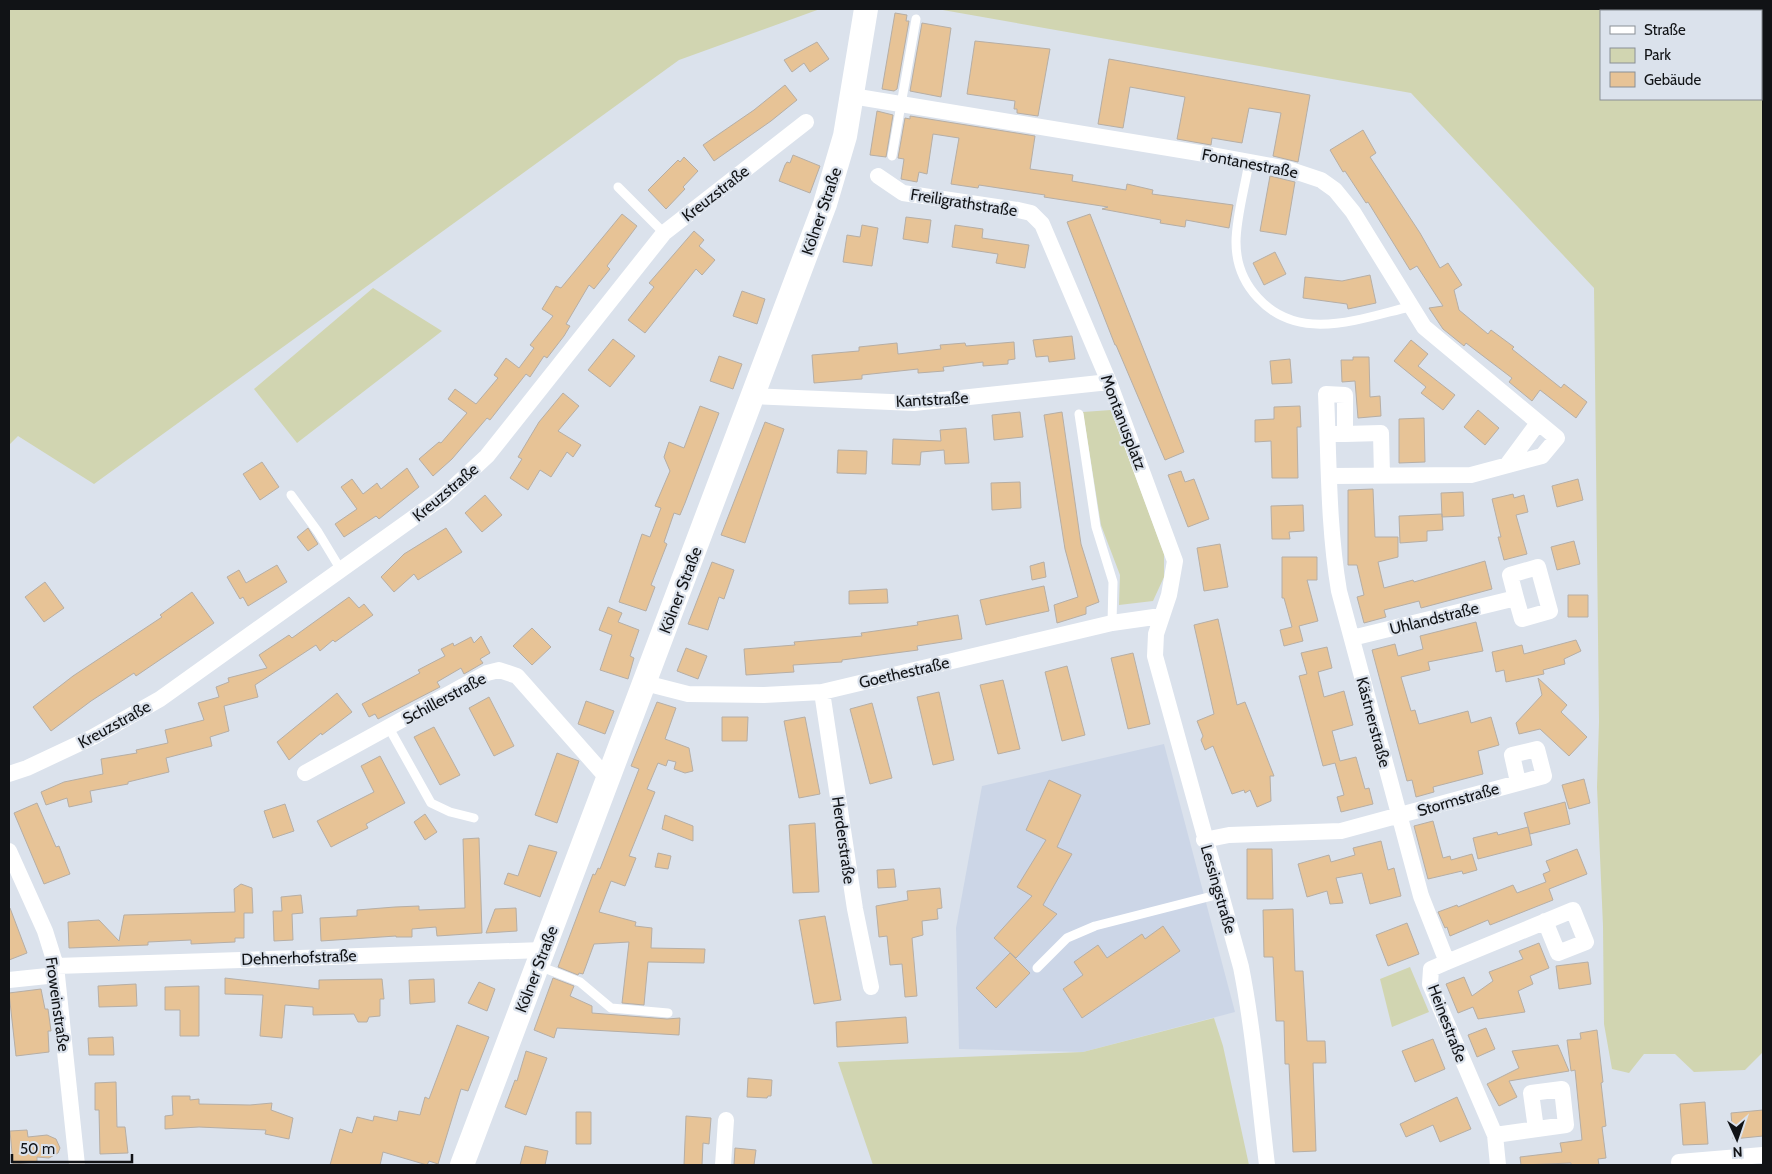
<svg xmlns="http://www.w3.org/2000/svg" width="1772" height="1174" font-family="Cabin,sans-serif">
	<rect width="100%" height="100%" fill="#dbe2ec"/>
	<!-- built -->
	<path fill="#ccd6e7" d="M1164 744 1235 1012 1083 1052 959 1049 956 928 982 786Z"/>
	<!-- green -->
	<path fill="#d1d5b1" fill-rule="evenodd" d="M9 9H820L679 60 94 484 18 436 9 445Z
		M937 9H1763V1052L1745 1070 1694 1072 1675 1054H1644L1629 1073 1612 1069 1604 1024 1603 926 1597 787 1599 722 1594 288 1411 93ZM1761 11V99H1601V11Z
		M373 288 442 331 297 443 254 389Z
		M1111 410 1164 554V577L1153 601 1119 605 1120 575 1101 525 1083 412Z
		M1410 967 1429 1012 1392 1027 1380 979Z
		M1214 1018 1223 1046 1249 1165H873L838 1062 1083 1052Z"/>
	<!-- building -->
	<path fill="#e7c396" stroke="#b6aea5" d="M895 13 907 15 906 21H909L897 89 894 91 882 89Z
		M922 23 951 28 941 97 910 91Z
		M975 41 1050 49 1038 116 1017 113V109H1014L1015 101 967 94Z
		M817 42 829 59 810 72 804 63 792 72 784 60Z
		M1109 59 1310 95 1298 162 1273 156 1281 113 1249 108 1242 143 1212 138 1211 145 1177 139 1185 97 1130 87 1123 128 1098 124Z
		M785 85 797 100 771 121 714 161 703 145 754 110Z
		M877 111 893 115 886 157 870 155Z
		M910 116 1035 136 1030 169 1073 175 1072 181 1126 190 1127 184 1153 190 1152 194 1233 205 1229 228 1186 220 1185 227 1160 223 1161 220 1102 209 1108 207 1044 197 1045 195 979 185 978 188 951 184 959 138 933 134 927 174 919 172 917 182 901 179 904 159 898 158 905 118 910 119Z
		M1363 130 1376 153 1370 157 1420 233 1440 268 1448 263 1462 285 1454 290 1459 310 1488 334 1491 330 1514 347 1512 349 1561 388 1564 384 1587 402 1576 418 1540 390 1532 401 1509 382 1512 378 1466 343 1464 346 1443 329 1429 308 1443 306 1417 266 1410 270 1368 202 1366 203 1345 171 1343 172 1330 150Z
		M793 155 820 166 810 193 779 181 785 165 787 162 790 163Z
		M684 157 698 171 683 187 685 189 666 209 648 190 678 160 680 162Z
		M1270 176 1295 182 1286 235 1260 231Z
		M622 214 637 226 607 266 610 269 594 289 589 285 566 324 570 326 564 336 547 358 544 356 530 377 526 374 490 420 487 418 452 459 433 476 419 459 439 442 441 443 467 413 448 399 455 389 476 404 498 378 494 375 506 358 519 368 534 348 530 345 553 316 542 309 556 286 561 288Z
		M1090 214 1184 452 1165 460 1116 345H1115L1067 222Z
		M906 217 931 220 928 243 903 239Z
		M862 225 878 228 872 266 843 262 847 235 860 237Z
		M955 225 983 229 982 238 1029 245 1025 268 996 263 998 254 952 247Z
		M694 231 704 240 699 246 715 260 702 275 696 269 645 333 628 320 654 287 649 283Z
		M1275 252 1286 274 1264 285 1253 263Z
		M1370 275 1376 303 1348 309 1347 304 1303 298 1305 277 1342 281Z
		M742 291 765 299 757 324 733 316Z
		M1072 336 1075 359 1049 362 1048 356 1036 357 1033 340Z
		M613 339 635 356 610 387 588 370Z
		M1411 340 1428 354 1418 366 1455 395 1443 410 1421 393 1426 387 1394 361Z
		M1014 342 1015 359 1008 360V364L983 366V362L943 367 944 371 918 373V369L862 375V379L814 383 812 355 859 351V347L897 343 898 354 941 349 940 345 965 343 966 346Z
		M719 356 742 364 733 389 710 381Z
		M1353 357H1369L1370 397 1380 396 1381 416 1358 418 1355 381 1342 382 1341 360H1353Z
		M1290 359 1292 383 1272 384 1270 361Z
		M563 393 579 406 558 431 581 445 573 457 567 452 551 477 540 470 528 490 510 478 522 459 518 457 539 422Z
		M700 406 719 413 685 503 680 515 674 513 664 542 667 544 651 585 655 587 646 611 619 602 642 534 650 537 661 508 655 506 670 471 664 457 669 442 684 448Z
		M1300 406 1301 427H1297L1298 478H1272L1271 441 1255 442V420L1274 419V407Z
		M1478 410 1499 428 1485 445 1464 427Z
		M1020 412 1023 437 994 440 992 415Z
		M1062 412 1081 544 1099 602 1086 607V614L1057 623 1054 605 1078 597 1065 549 1044 415Z
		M1424 418 1425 462 1399 463V419Z
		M765 422 784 429 745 543 721 535Z
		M966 428 969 463 945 464 944 450 921 452 920 465 892 464 893 439 941 441 940 430Z
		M838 450 867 451 866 474 837 473Z
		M262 462 279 487 260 500 243 474Z
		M407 468 419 487 379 519 376 516 344 537 335 524 357 509 341 487 352 479 363 494 377 483 381 489Z
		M1181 471 1185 482 1194 479 1209 519 1188 527 1168 475Z
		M1578 479 1583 500 1557 507 1552 486Z
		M1020 482 1021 508 992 510 991 483Z
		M1373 489 1375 537H1398V557L1378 562 1384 588 1413 580 1414 582 1485 561 1492 589 1421 608 1419 601 1384 610 1386 617 1364 623 1357 597 1364 595 1357 565H1348V490Z
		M1463 492 1464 516 1442 517 1441 493Z
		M1513 494 1514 498 1524 495 1528 512 1516 515 1527 554 1504 560 1498 537H1501L1492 499Z
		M485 495 502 515 482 532 465 513Z
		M1303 505 1304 531 1289 532 1290 539H1272L1271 506Z
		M1442 514 1443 530 1427 531V541L1400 543 1399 516Z
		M308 528 318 544 308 551 297 537Z
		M446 528 462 552 418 580 414 574 394 592 381 577 404 554Z
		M1574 541 1580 564 1557 570 1551 547Z
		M1220 544 1228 587 1204 591 1197 548Z
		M1282 557H1317V580H1307L1318 621 1299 626 1303 641 1284 646 1280 630 1292 627 1284 598H1282Z
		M712 562 734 570 724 599 719 597 708 630 688 624Z
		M1044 562 1046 577 1032 580 1030 566Z
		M277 565 287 582 248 606 243 597 240 599 227 577 239 570 246 583Z
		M45 582 64 608 44 622 25 597Z
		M1044 586 1049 611 986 625 980 600Z
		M887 589 888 603 849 604V591Z
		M192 592 214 623 136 676 134 673 91 701 51 731 33 707 73 676 162 617 160 615Z
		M1568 595H1588V617H1568Z
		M349 597 359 608 364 604 373 615 335 642 333 640 320 651 316 645 255 685 258 697 224 706 229 731 210 737 212 746 166 758 169 772 128 782V784L90 791 92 802 69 807 67 798 46 805 41 792 64 782 103 774 101 759 137 753 136 750 168 743 165 730 204 720 198 703 219 697 216 687 229 682 228 678 267 668 259 655 289 635 292 638Z
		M608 607 622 613 618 622 639 630 630 656 634 658 628 679 600 670 612 635 599 630Z
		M958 615 962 639 917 646 918 650 842 660V662L793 665 794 672 746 675 744 649 795 645 794 642 862 636 861 633 918 625 917 622Z
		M1218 619 1237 705 1245 702 1274 776H1270L1271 801 1257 807 1250 790 1245 793 1244 790 1232 794 1213 746 1205 750 1201 740 1203 736 1197 721 1214 714 1194 625Z
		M1476 622 1483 651 1428 662 1430 670 1401 677 1411 711 1415 710 1419 724 1468 711 1471 723 1491 717 1499 745 1478 751 1483 774 1433 787 1434 792 1416 797 1412 780 1407 781 1372 650 1395 644 1398 656 1423 649 1420 636Z
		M532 628 551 647 532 665 513 646Z
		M481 636 490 653 480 659 483 663 464 674 461 668 437 682 440 687 378 719 375 714 369 717 362 704 420 673 418 670 445 656 441 649 453 643 454 646 471 637 474 643Z
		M1576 640 1581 651 1564 659 1565 664 1543 670 1544 674 1506 682 1504 670 1496 672 1492 652 1522 645 1524 654Z
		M1327 647 1332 668 1318 672 1324 697 1344 691 1353 725 1332 731 1340 761 1356 757 1365 789 1369 788 1373 804 1341 812 1337 797 1344 795 1335 763 1323 766 1299 676 1307 674 1301 653Z
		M686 648 707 656 698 679 677 671Z
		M1133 653 1150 724 1128 729 1111 658Z
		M1067 666 1085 735 1062 741 1045 672Z
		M1538 678 1567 705 1561 712 1587 737 1569 756 1540 729 1519 734 1516 723 1542 695Z
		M1003 680 1020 749 998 754 980 685Z
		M939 692 954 760 933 765 917 697Z
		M337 693 352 712 322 735 321 733 289 760 277 742Z
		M489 697 514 746 494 756 469 708Z
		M586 701 614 711 605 734 578 724Z
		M657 702 676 708 665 739 689 748 693 771 685 773 674 769 676 762 668 760 666 766 658 763 647 789 655 792 629 856 636 858 625 886 611 881 599 912 636 922 635 926 652 928 651 948 705 949 704 963 648 962 644 1005 622 1003 629 942 594 944 583 974 579 973 578 975 558 967 593 874 595 875 598 868 600 869 639 769 631 766Z
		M872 703 892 778 870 784 850 709Z
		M722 717H748L747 741H722Z
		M805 717 820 794 799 798 784 721Z
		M434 727 460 775 440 785 414 737Z
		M557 753 579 761 557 823 535 815Z
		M380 756 405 803 366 824 368 828 331 847 317 821 374 792 361 766Z
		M1584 779 1590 803 1569 809 1562 785Z
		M1049 780 1081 795 1057 847 1072 854 1043 905 1057 914 1016 958 994 938 1032 896 1017 887 1046 840 1026 830Z
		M1565 802 1570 824 1530 834 1524 813Z
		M37 803 56 847 59 846 70 874 44 884 14 813Z
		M285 804 294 831 273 838 264 811Z
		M425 814 437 832 425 840 414 822Z
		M665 815 693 826V841L662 829Z
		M1433 821 1443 858 1450 856 1451 860 1472 854 1477 870 1463 874 1462 871 1428 879 1414 826Z
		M815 823 819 892 793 893 789 825Z
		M1528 827 1532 845 1478 859 1473 838 1497 832 1498 835Z
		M479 838 482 933 437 936 436 927 412 929V937H396V936L321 941 320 918 357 916V910L395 907 419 906V910L465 908 463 839Z
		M1381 841 1388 870 1394 868 1401 896 1370 904 1362 873 1336 878 1343 903 1330 904 1327 891 1307 897 1298 864 1329 855 1331 862 1355 855 1353 848Z
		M529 845 557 852 540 897 504 884 508 873 518 876Z
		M1247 849H1272L1273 899H1247Z
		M1577 849 1587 874 1549 889 1553 900 1490 925 1488 920 1450 936 1447 927 1445 928 1438 912 1457 905 1458 907 1513 885 1517 893 1546 882 1543 874 1550 871 1546 861Z
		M658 853 671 856 668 869 655 867Z
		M894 869 896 887 878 888 877 870Z
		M241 884 252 888 253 913H244V938H235V942L191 944V940L148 942V945L69 948 68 922 99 920 119 941 124 915 235 912 234 889Z
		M940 888 942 908 937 909 938 919 922 921 923 935 912 938 917 996 905 997 902 964 890 965 887 936 879 937 876 906 908 900 907 891Z
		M301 895 303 913 292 914 293 940 274 941 273 911H282L281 897Z
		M10 908 27 953 9 960V909Z
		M516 908 517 931 486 933 495 909Z
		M1293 909 1295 971H1303L1307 1041H1325L1326 1063H1313L1316 1151 1293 1152 1289 1064H1285L1284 1021H1276L1273 957H1264L1263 910Z
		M825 916 841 1000 814 1004 799 920Z
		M1407 923 1419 954 1388 966 1376 935Z
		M1163 926 1180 951 1082 1018 1063 989 1083 975 1074 962 1098 945 1107 958 1142 934 1145 939Z
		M1539 943 1549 968 1530 976 1533 984 1518 991 1525 1012 1478 1019 1473 1007 1458 1013 1446 984 1464 977 1472 996 1493 981 1489 972 1523 959 1519 951Z
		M1010 953 1030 973 996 1008 976 988Z
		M1588 962 1591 984 1559 989 1556 966Z
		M225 978 319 989V980L382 979 384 999H380V1016L369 1017 367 1022H358L354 1014 313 1015V1007L285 1005 282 1038 260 1036 263 995 225 994Z
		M553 978 574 986 570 996 592 1006V1013L667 1019 680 1018 679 1035 557 1028 554 1038 534 1030Z
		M434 979 435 1002 410 1004 409 980Z
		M479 982 495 989 487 1011 468 1003Z
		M136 984 137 1006 99 1007 98 986Z
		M199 986V1036H180V1010H165V987Z
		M41 989 45 1009H48L51 1031H48L49 1052 16 1056 9 993Z
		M906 1017 908 1043 837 1047 836 1022Z
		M457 1025 489 1037 468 1091 461 1089 438 1164 429 1161 427 1165 383 1152 380 1165H330L340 1129 352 1133 357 1117 373 1121 374 1116 397 1121 399 1111 420 1115 425 1097 429 1099Z
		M1486 1028 1495 1049 1477 1057 1468 1035Z
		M1597 1030 1603 1082 1601 1083 1606 1126 1602 1127 1606 1158 1598 1159 1599 1165H1571V1163L1521 1165 1520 1157 1562 1152 1560 1143 1582 1140 1575 1070 1571 1071 1567 1040 1581 1039 1580 1033Z
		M113 1037 114 1055H89L88 1038Z
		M1433 1039 1445 1069 1415 1082 1402 1051Z
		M1558 1045 1569 1071 1509 1081 1517 1097 1499 1106 1487 1084 1519 1068 1512 1051Z
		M526 1051 547 1058 526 1115 505 1107 515 1080 517 1081Z
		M748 1078 772 1080 771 1096H768L767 1098 747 1097Z
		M116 1082 117 1127H125L128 1153 100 1154 99 1110H95V1083Z
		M172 1096H190V1100L199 1099V1104L250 1105 272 1103 271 1110 293 1118 289 1139 265 1134 266 1130 199 1127 165 1129V1116L173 1115Z
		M1457 1097 1471 1129 1440 1142 1433 1125 1406 1137 1400 1124Z
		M1705 1102 1708 1144 1683 1145 1680 1104Z
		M1763 1110V1136L1733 1139 1731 1113Z
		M576 1112H591V1144H576Z
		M686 1116 711 1118 709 1144 703 1143 702 1165H684Z
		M27 1130 28 1137 47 1135 56 1139 60 1148 58 1153 49 1158 37 1157V1162L13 1164 10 1131Z
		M525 1146 548 1151 545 1165H520Z
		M735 1148 756 1150 754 1165H734Z"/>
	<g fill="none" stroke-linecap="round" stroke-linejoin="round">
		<!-- lane -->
		<path stroke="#fff" stroke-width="9" d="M892 156 916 19
			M1249 162C1245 187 1236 218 1236 242 1236 263 1244 283 1258 298 1299 343 1359 319 1409 307
			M618 187 664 233
			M1079 414 1096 527 1113 582 1112 623
			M291 495 318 532 341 570
			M389 728 431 803 450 812 474 818
			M539 966 580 982 611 1008 668 1013
			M1037 968 1067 938 1095 926 1220 894"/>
		<!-- street -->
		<path stroke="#fff" stroke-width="16" d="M852 96 1211 155 1288 169 1321 180 1335 190 1353 212 1424 327 1557 438 1542 456 1471 475 1330 476
			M878 176 903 193 1018 210 1031 213 1042 224 1109 382 1175 561 1169 595 1156 634 1155 656 1241 967C1254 1033 1259 1099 1267 1165
			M753 396 914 403 1109 382
			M1328 434H1345V395L1326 394C1329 460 1328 526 1339 591L1421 896 1447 962
			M1345 434 1381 433 1382 476
			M1507 465 1538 423
			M1352 638 1516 598 1522 619 1550 611 1538 567 1510 575 1516 598
			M645 683 688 694 764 695 822 692 1112 623 1161 616
			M822 692 855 909 871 987
			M305 773 487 673 499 670 517 676 608 779
			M9 774 27 768 93 737 160 699 444 496 487 456 664 233 806 122
			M1204 840 1229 835 1341 831 1544 776 1537 749 1512 755 1518 782
			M9 851 45 931 56 966 77 1165
			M56 966 543 950
			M9 980 57 975
			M1495 1135 1566 1125 1562 1089 1531 1093 1536 1129
			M1679 1162 1763 1155
			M723 1165 726 1120
			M1498 1165 1495 1135 1430 984 1431 969 1447 962 1573 910 1586 942 1558 953 1545 921"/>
		<!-- secondary -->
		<path stroke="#fff" stroke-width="24" d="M462 1165 825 204 845 136 866 9"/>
	</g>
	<g text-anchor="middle" stroke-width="4.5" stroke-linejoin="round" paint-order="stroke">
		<!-- street labels -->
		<g font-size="16" fill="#111316" stroke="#dbe2ec">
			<text transform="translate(1250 163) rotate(11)" y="6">Fontanestraße</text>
			<text transform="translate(715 193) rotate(-38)" y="6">Kreuzstraße</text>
			<text transform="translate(964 202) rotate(9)" y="6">Freiligrathstraße</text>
			<text transform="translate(821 211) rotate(-71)" y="6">Kölner Straße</text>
			<text transform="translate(932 399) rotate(-3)" y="6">Kantstraße</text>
			<text transform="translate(1124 422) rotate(69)" y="6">Montanusplatz</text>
			<text transform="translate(445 492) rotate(-40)" y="6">Kreuzstraße</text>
			<text transform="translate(680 590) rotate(-69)" y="6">Kölner Straße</text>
			<text transform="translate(1434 618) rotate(-14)" y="6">Uhlandstraße</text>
			<text transform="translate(904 672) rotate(-13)" y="6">Goethestraße</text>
			<text transform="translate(444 698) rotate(-28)" y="6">Schillerstraße</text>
			<text transform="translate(1374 722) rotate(75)" y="6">Kästnerstraße</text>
			<text transform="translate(114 724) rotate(-29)" y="6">Kreuzstraße</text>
			<text transform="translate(1458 799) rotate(-16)" y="6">Stormstraße</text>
			<text transform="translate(844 840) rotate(82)" y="6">Herderstraße</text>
			<text transform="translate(1219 889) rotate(74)" y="6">Lessingstraße</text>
			<text transform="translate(299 957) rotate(-2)" y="6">Dehnerhofstraße</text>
			<text transform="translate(536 969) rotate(-69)" y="6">Kölner Straße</text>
			<text transform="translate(58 1004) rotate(82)" y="6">Froweinstraße</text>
			<text transform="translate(1448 1023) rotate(69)" y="6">Heinestraße</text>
		</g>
	</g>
	<!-- border -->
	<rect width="1772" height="1174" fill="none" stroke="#111316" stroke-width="20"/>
	<!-- legend -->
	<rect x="1600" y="10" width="162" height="90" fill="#dbe2ec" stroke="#8a8f96"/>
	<rect x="1610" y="26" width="25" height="8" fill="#ffffff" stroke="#8a8f96"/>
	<text x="1644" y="35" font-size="15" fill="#111316">Straße</text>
	<rect x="1610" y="48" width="25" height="15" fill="#d1d5b1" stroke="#8a8f96"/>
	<text x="1644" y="60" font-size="15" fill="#111316">Park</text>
	<rect x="1610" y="72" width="25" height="15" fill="#e7c396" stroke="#8a8f96"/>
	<text x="1644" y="85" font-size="15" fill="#111316">Gebäude</text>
	<!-- north arrow -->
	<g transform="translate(1737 1139) rotate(177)" stroke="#dbe2ec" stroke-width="4" paint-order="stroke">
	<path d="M0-4L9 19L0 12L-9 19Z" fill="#111316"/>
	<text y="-8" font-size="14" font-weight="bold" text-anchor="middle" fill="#111316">N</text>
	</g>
	<!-- scale -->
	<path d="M12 1154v8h120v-8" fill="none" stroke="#111316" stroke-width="2.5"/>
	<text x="20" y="1154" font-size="15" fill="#111316" stroke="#dbe2ec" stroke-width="4" paint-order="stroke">50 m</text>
</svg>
